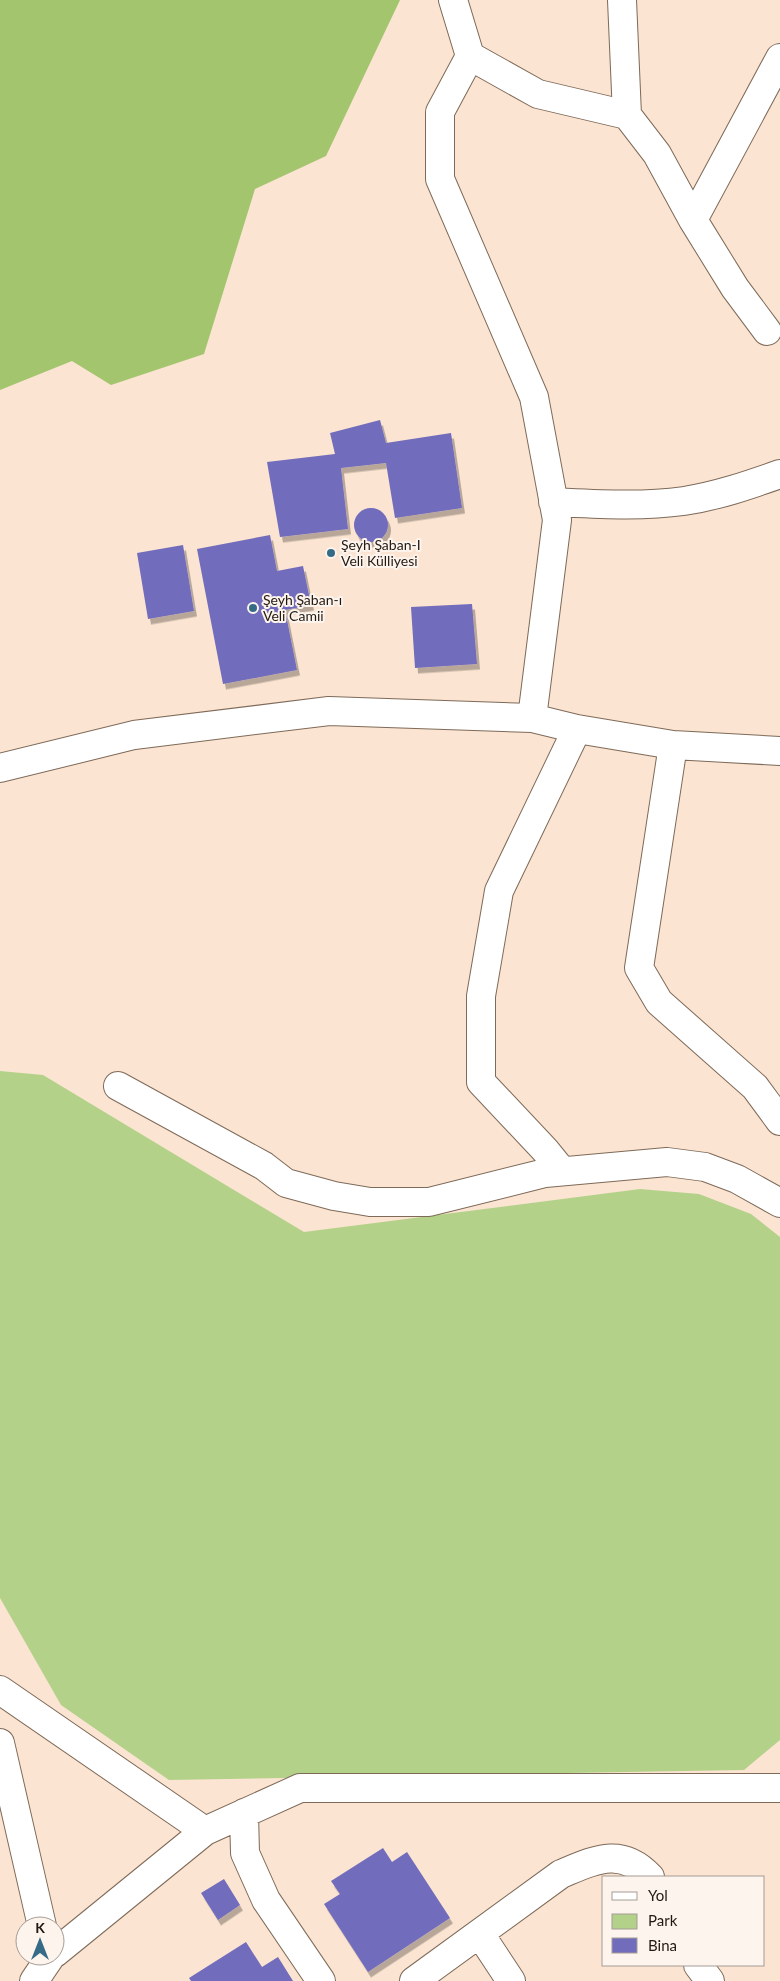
<svg xmlns="http://www.w3.org/2000/svg" width="780" height="1981" font-family="Lato,sans-serif">
	<defs>
		<filter id="shadow"><feDropShadow dx="3" dy="5.5" stdDeviation="0" flood-color="#0004"/></filter>
	</defs>
	<rect width="100%" height="100%" fill="#fbe4d1"/>
	<!-- green -->
	<path fill="#b4d18a" d="M0 1071 43 1075 304 1232 640 1189 699 1194 751 1214 780 1237V1740L744 1770 169 1780 61 1705 0 1598Z"/>
	<!-- forest -->
	<path fill="#a2c56e" d="M0 0H400L326 156 255 189 204 354 111 385 72 361 0 390Z"/>
	<!-- building -->
	<path fill="#716cbb" filter="url(#shadow)" d="M380 420 386 443 451 433 462 508 395 518 386 463 341 468 348 529 280 537 267 462 335 454 330 433Z
		M354 525a17 17 0 1 1 34 0a17 17 0 1 1-34 0Z
		M270 535 277 571 303 566 311 605 285 610 297 670 223 684 197 549Z
		M183 545 194 611 148 619 137 553Z
		M472 604 477 664 415 668 411 607Z
		M383 1848 392 1862 407 1852 450 1918 368 1972 324 1904 340 1894 331 1881Z
		M224 1879 240 1905 218 1920 201 1893Z
		M246 1942 262 1967 278 1957 293 1981H191L189 1978Z"/>
	<g fill="none" stroke-linecap="round" stroke-linejoin="round">
		<defs>
			<path id="minor" d="M453 0 470 56 538 94 627 115
				M622 0 627 115 657 154 693 220 735 288 767 331
				M470 56 440 112V179L534 397 557 520 532 718
				M693 220 780 58
				M553 502C597 504 641 507 684 501 717 496 749 485 780 474
				M673 745 639 968 659 1002 755 1087 780 1121
				M0 768 134 735 329 711 532 718 577 729 673 745 780 751
				M118 1086 264 1166 286 1183 334 1196 370 1202H429L545 1173 667 1162 705 1167 737 1179 780 1203
				M562 1171 545 1150 481 1082V996L499 891 577 729
				M0 1690 205 1831
				M0 1743 42 1926
				M244 1813 245 1853 266 1900 321 1981
				M480 1934 511 1981
				M55 1953 205 1831 300 1788H780
				M698 1965 710 1981
				M34 1981 51 1956
				M414 1981 561 1874C595 1860 621 1846 650 1877"/>
		</defs>
		<!-- minor casing -->
		<use href="#minor" stroke="#7e6a59" stroke-width="30"/>
		<!-- minor -->
		<use href="#minor" stroke="#fff" stroke-width="28"/>
	</g>
	<!-- markers -->
	<g fill="#366b87" stroke="#fdf4ed" stroke-width="2">
		<circle cx="331" cy="553" r="5"/>
		<circle cx="253" cy="608" r="5"/>
	</g>
	<g text-anchor="middle" stroke-width="4" stroke-linejoin="round" paint-order="stroke">
		<!-- poi labels -->
		<g font-size="14" fill="#211912" stroke="#fdf4ed" text-anchor="start">
			<text x="341" y="550">Şeyh Şaban-I<tspan x="341" dy="16">Veli Külliyesi</tspan></text>
			<text x="263" y="605">Şeyh Şaban-ı<tspan x="263" dy="16">Veli Camii</tspan></text>
		</g>
	</g>
	<!-- legend -->
	<rect x="602" y="1876" width="162" height="90" fill="#fdf4ed" stroke="#a59c95"/>
	<rect x="612" y="1892" width="25" height="8" fill="#ffffff" stroke="#a59c95"/>
	<text x="648" y="1901" font-size="15" fill="#211912">Yol</text>
	<rect x="612" y="1914" width="25" height="15" fill="#b4d18a" stroke="#a59c95"/>
	<text x="648" y="1926" font-size="15" fill="#211912">Park</text>
	<rect x="612" y="1938" width="25" height="15" fill="#716cbb" stroke="#a59c95"/>
	<text x="648" y="1951" font-size="15" fill="#211912">Bina</text>
	<!-- north arrow -->
	<g transform="translate(40 1941)"><circle r="24" fill="#fdf4ed" stroke="#a59c95"/>
	<path d="M0-4L9 19L0 12L-9 19Z" fill="#366b87"/>
	<text y="-8" font-size="14" font-weight="bold" text-anchor="middle" fill="#211912">K</text>
	</g>
</svg>
